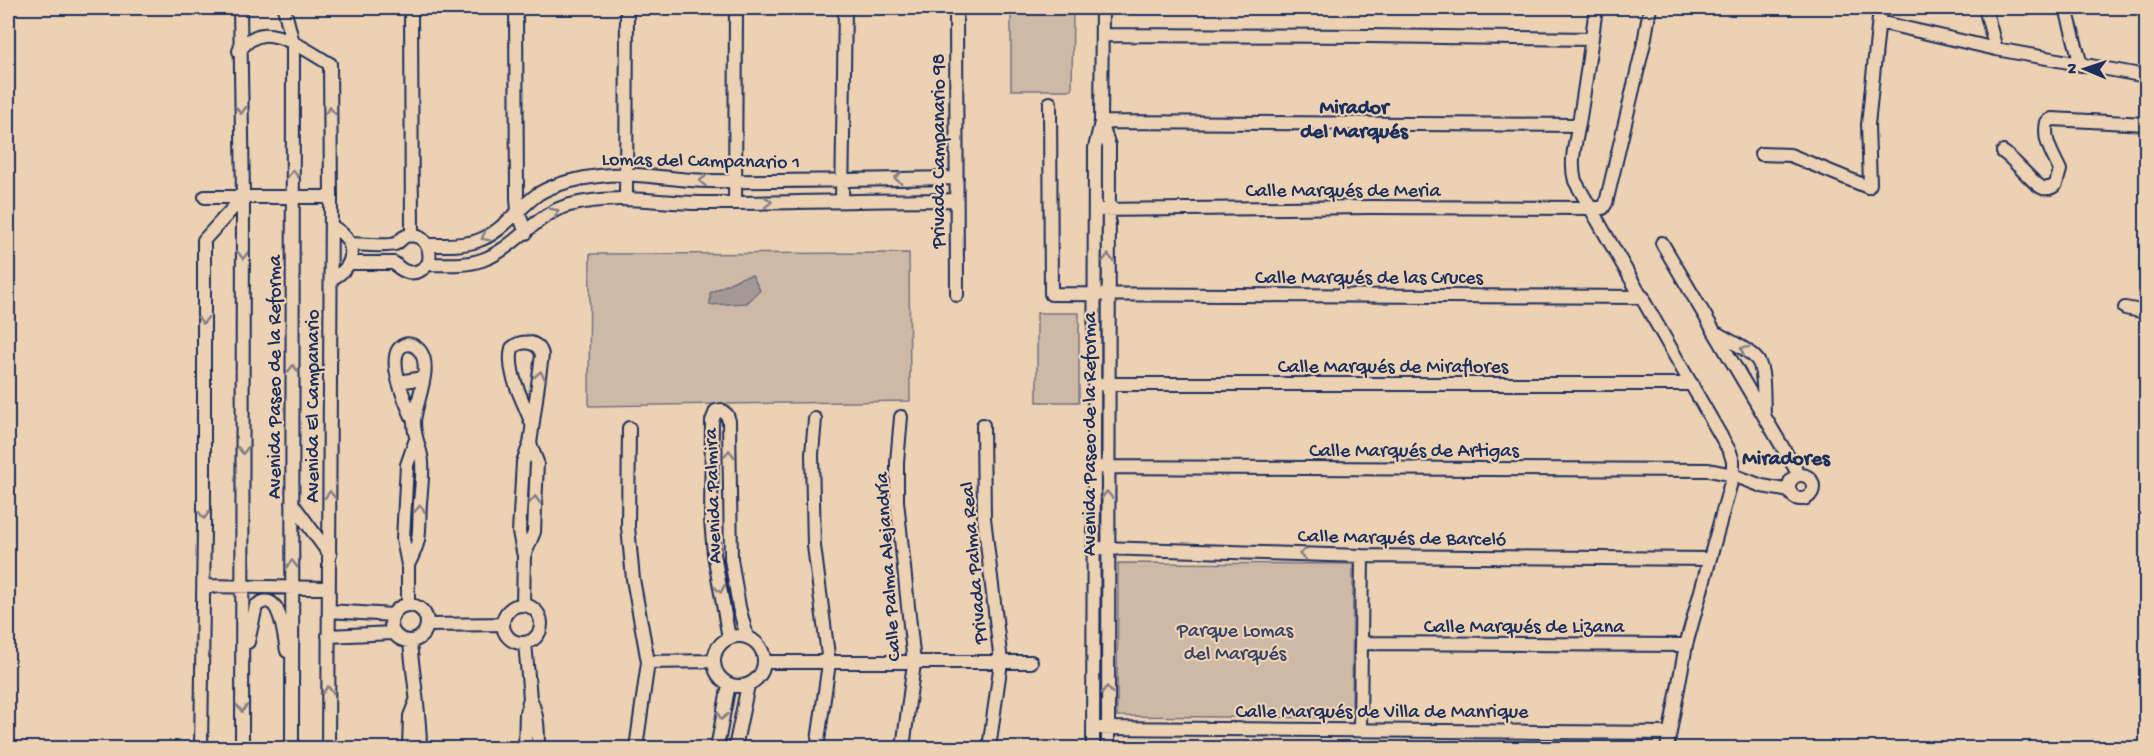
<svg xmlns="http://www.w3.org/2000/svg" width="2154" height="756" font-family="'Gochi Hand',sans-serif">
	<rect width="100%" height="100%" fill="#ecd1b3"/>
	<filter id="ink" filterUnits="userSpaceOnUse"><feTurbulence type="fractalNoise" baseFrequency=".0167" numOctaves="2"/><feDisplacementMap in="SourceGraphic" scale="12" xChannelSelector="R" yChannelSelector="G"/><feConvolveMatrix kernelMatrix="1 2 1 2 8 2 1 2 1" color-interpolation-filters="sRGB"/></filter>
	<g filter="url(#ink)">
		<!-- green -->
		<path fill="#ceb9a7" stroke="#747482" stroke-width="1.5" d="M1011 8H1073L1072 90H1011Z
			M909 253 910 401 589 406 590 254Z
			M1037 313H1079V402H1037Z
			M1118 563 1353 564 1352 718 1117 716Z"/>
		<!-- water -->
		<path fill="#a49996" stroke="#6d6f80" stroke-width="1.5" d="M752 275 760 290 747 303 710 305V293L740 278Z"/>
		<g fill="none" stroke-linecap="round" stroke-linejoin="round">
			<defs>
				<path id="minor" d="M240 8 243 197 242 748
					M284 8 293 43 292 748
					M411 8 412 235
					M516 8 517 198 518 212 526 233
					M956 8 957 295
					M1596 8C1591 44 1586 81 1580 117 1577 139 1569 159 1575 181L1730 452 1733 461V475L1686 645 1667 748
					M1985 8 1996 49
					M2066 8 2081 65
					M1879 22 1996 49 2146 76
					M1102 35 1369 36 1592 39
					M239 51C245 44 252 36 263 35 283 33 313 54 330 64L331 197 328 748
					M1050 103 1051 294 1643 297
					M1101 122 1579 125
					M1101 123 1109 146 1108 748
					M2003 152C2014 159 2034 185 2043 188 2048 189 2053 187 2056 184L2060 170C2052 153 2043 140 2047 122L2052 119 2146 124
					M1761 154 1790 155 1868 187 1870 184 1868 125 1880 8
					M205 197H331
					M626 197 627 8
					M842 200 845 8
					M735 203 736 8
					M1095 210 1371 207 1603 208 1606 203 1644 43 1650 8
					M1662 243 1799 475
					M350 244C359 244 388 247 395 244 399 243 401 238 406 236 424 232 433 250 428 264
					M428 245C444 245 462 246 477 241 502 233 517 209 538 194 554 184 579 178 599 176 634 171 671 180 707 181 790 182 874 179 957 178
					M350 263H394C405 275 417 276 428 264
					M428 264C445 264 465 266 482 260 515 249 536 213 570 205 617 193 655 203 701 203 786 203 871 200 956 200
					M331 279C358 266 358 240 331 226
					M2125 308 2146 312
					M1718 334C1730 341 1750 350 1758 361 1765 372 1763 401 1764 414
					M399 382 423 378
					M1102 384H1692
					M901 417 897 462V501L914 663 903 748
					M815 419 812 454 814 546 829 663 817 748
					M983 425 984 518 1001 662 989 748
					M629 428 628 527 633 579 648 662 636 748
					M1094 467 1709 470 1733 475 1762 486 1790 491
					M1789 487a12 12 0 1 1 24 0a12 12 0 1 1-24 0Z
					M292 503 330 555
					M1102 548 1362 556 1709 559
					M524 556 534 532 537 462 530 444
					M408 565C412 557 416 549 418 540 420 528 419 515 420 503 421 490 423 476 422 462 421 448 414 439 414 422 415 403 433 368 420 351 416 346 410 343 404 345 383 354 407 406 414 421
					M204 586 329 588
					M391 623a18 18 0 1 1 36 0a18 18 0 1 1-36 0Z
					M408 605V565L403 539 407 465 415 442
					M523 605 524 556 519 532 523 462 530 444 542 355C539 341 522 339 512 348 506 373 523 399 531 422
					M503 624a19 19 0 1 1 38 0a19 19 0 1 1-38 0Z
					M329 611 393 615
					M427 625 503 624
					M328 636 393 633
					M714 661a25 25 0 1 1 50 0a25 25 0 1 1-50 0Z
					M729 638 714 554 711 520 712 421 716 411 721 410 727 415 729 421 731 559 739 607 747 637
					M248 642 256 606C281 586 284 638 287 651
					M410 642C413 677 420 713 420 748
					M1362 643 1686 645
					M648 662 714 661
					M764 662H1031
					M530 698C538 716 538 729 538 748
					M1100 728 1670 733
					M1360 730 1362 556
					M201 748 204 527V240L243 197
					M409 748 410 716 416 701
					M525 748 526 713 530 698 525 643
					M717 748 729 684
					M735 748 748 685
					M1093 748 1095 148 1101 122 1102 8"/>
			</defs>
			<!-- minor casing -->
			<use href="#minor" stroke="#1b2f5e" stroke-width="16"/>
			<!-- minor -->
			<use href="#minor" stroke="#ecd1b3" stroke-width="12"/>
		</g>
		<!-- one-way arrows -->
		<defs><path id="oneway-chevron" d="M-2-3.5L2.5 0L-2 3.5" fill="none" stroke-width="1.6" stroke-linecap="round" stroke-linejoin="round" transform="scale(1.5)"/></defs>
		<g stroke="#848088">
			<use href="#oneway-chevron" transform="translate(241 110) rotate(89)"/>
			<use href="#oneway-chevron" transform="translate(330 111) rotate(-91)"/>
			<use href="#oneway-chevron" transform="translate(293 174) rotate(-90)"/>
			<use href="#oneway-chevron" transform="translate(898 178) rotate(179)"/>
			<use href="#oneway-chevron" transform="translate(703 181) rotate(-179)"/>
			<use href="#oneway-chevron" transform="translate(768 202) rotate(-1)"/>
			<use href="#oneway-chevron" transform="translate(555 212) rotate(-28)"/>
			<use href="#oneway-chevron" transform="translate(485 237) rotate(153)"/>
			<use href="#oneway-chevron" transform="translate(243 255) rotate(90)"/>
			<use href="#oneway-chevron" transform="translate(1108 258) rotate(-90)"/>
			<use href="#oneway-chevron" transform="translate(203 320) rotate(90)"/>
			<use href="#oneway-chevron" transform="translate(1744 350) rotate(-148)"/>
			<use href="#oneway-chevron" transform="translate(293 369) rotate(-90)"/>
			<use href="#oneway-chevron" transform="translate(540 375) rotate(-81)"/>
			<use href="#oneway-chevron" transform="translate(243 450) rotate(90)"/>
			<use href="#oneway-chevron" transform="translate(729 454) rotate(-90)"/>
			<use href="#oneway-chevron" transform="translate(330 495) rotate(-90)"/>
			<use href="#oneway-chevron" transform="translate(1107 495) rotate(-91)"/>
			<use href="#oneway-chevron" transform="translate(535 500) rotate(-87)"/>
			<use href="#oneway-chevron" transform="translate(420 509) rotate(-87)"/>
			<use href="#oneway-chevron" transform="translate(204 515) rotate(89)"/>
			<use href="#oneway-chevron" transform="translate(1303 554) rotate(-178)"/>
			<use href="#oneway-chevron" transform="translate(292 564) rotate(-90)"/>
			<use href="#oneway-chevron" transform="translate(720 589) rotate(80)"/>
			<use href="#oneway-chevron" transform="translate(328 690) rotate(-90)"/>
			<use href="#oneway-chevron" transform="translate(1107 690) rotate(-90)"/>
			<use href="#oneway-chevron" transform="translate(242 708) rotate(91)"/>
			<use href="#oneway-chevron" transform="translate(722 716) rotate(101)"/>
		</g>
	</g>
	<g text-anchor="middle" stroke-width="4.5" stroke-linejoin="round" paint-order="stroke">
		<!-- street labels -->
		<g font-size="20" fill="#1b2f5e" stroke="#ecd1b3">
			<text transform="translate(937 151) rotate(-90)" y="7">Privada Campanario 98</text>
			<text transform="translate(701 159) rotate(1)" y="7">Lomas del Campanario 1</text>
			<text x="1343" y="196">Calle Marqués de Meria</text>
			<text x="1369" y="283">Calle Marqués de las Cruces</text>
			<text x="1393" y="372">Calle Marqués de Miraflores</text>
			<text transform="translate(273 377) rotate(-90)" y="7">Avenida Paseo de la Reforma</text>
			<text transform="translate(311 406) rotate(-90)" y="7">Avenida El Campanario</text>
			<text transform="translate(1088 434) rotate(-90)" y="7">Avenida Paseo de la Reforma</text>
			<text x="1414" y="456">Calle Marqués de Artigas</text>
			<text transform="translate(711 496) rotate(-92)" y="7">Avenida Palmira</text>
			<text transform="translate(1402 536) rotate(1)" y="7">Calle Marqués de Barceló</text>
			<text transform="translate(972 563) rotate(-95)" y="7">Privada Palma Real</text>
			<text transform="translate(886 567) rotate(-94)" y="7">Calle Palma Alejandría</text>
			<text x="1524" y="632">Calle Marqués de Lizana</text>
			<text x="1382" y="717">Calle Marqués de Villa de Manrique</text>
		</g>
		<!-- park labels -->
		<g font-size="20" fill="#364469" stroke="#ecd1b3">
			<text x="1235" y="636">Parque Lomas<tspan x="1235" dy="23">del Marqués</tspan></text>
		</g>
		<!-- neighbourhood labels -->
		<g font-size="21" font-weight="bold" fill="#1b2f5e" stroke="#ecd1b3">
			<text x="1354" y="113">Mirador<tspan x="1354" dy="24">del Marqués</tspan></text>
			<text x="1786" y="464">Miradores</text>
		</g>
	</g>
	<!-- margin -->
	<rect width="2154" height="756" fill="none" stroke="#ecd1b3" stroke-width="30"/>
	<rect x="15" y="15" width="2124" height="726" fill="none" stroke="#1b2f5e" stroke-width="2" filter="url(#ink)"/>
	<!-- north arrow -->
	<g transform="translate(2085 69) rotate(272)" stroke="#ecd1b3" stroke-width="4.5" paint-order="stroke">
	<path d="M0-4.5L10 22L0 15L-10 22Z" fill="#1b2f5e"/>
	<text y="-9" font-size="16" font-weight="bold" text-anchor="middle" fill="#1b2f5e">N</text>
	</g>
</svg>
